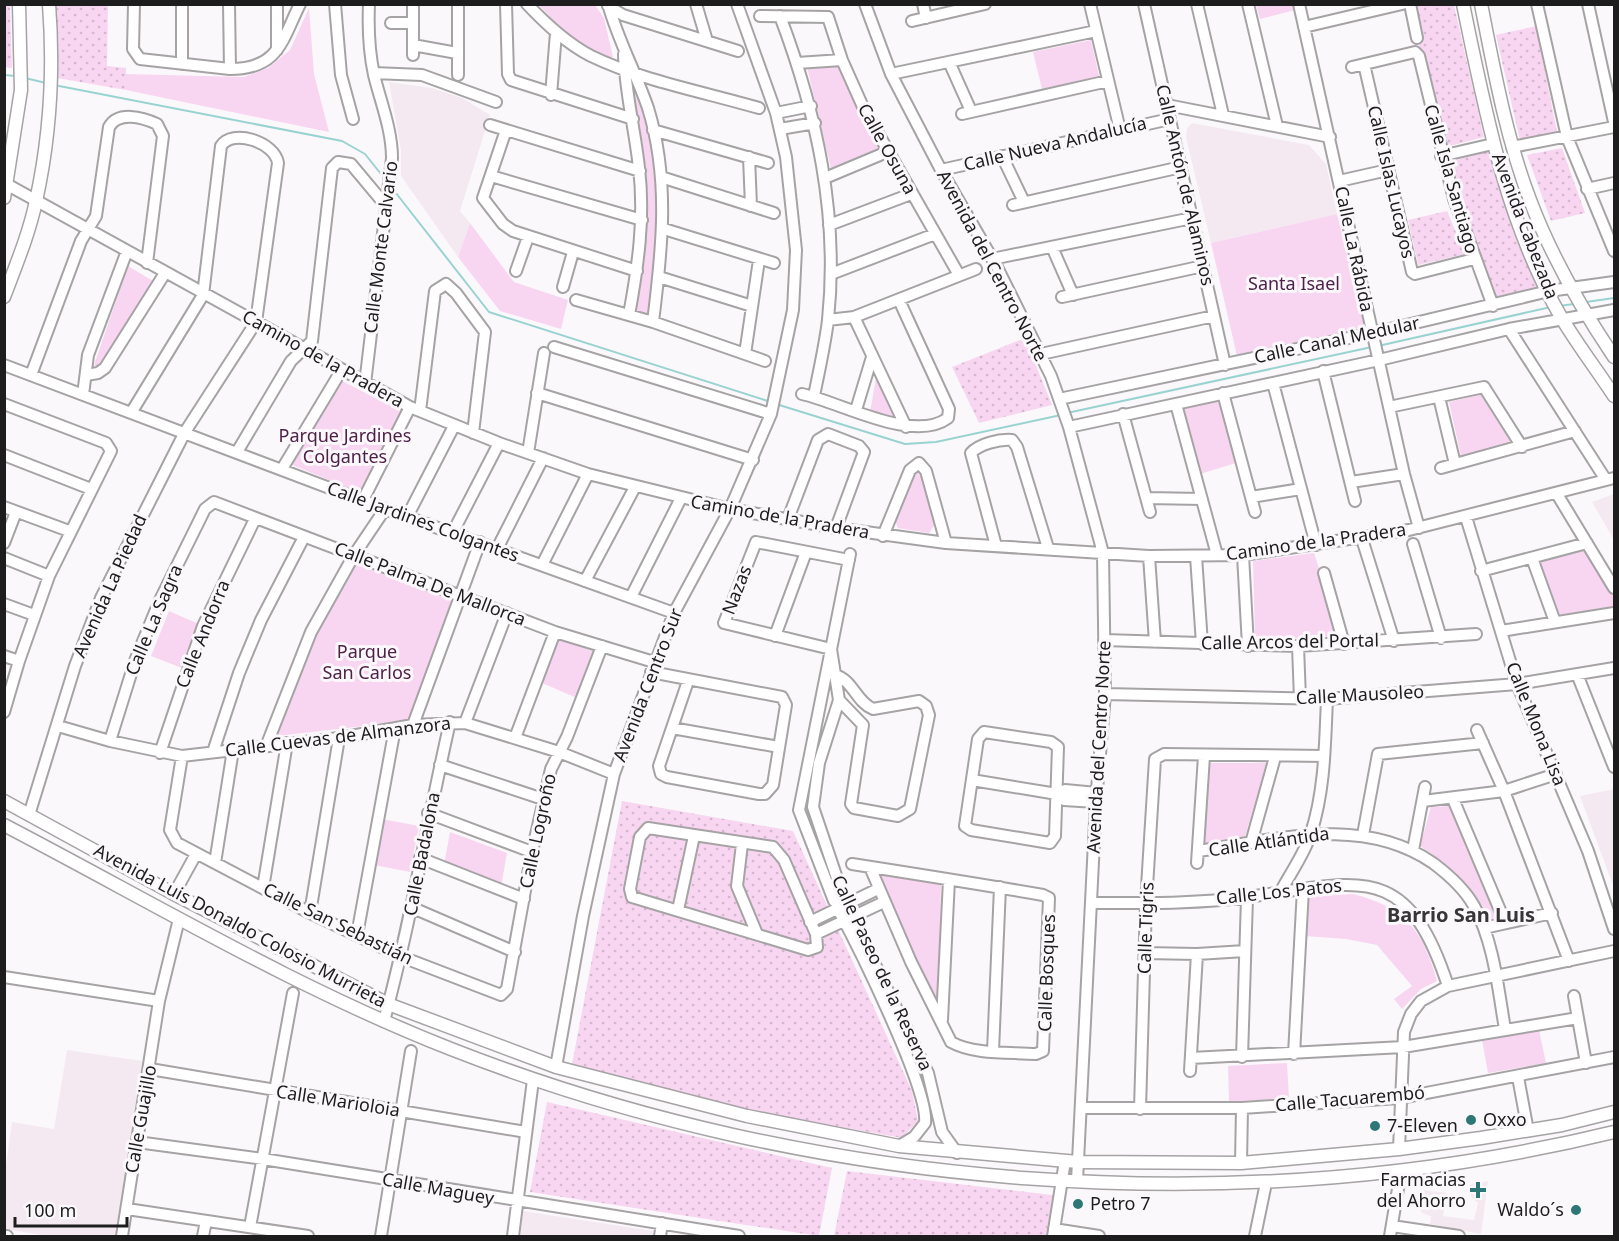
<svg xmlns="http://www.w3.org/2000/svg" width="1619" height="1241" font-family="'Noto Sans',sans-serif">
	<defs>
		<pattern id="grass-dots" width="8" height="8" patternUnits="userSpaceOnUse" patternTransform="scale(1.5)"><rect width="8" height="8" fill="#f8d6f1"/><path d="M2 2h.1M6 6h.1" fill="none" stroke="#d4b7ce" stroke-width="1.8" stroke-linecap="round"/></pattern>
	</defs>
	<rect width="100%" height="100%" fill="#fbf8fb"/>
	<!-- built -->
	<path fill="#f4e9f1" d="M389 82 432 88 462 98 490 115 460 211 470 223 458 257 401 176V150Z
		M1192 123 1309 145 1326 164 1337 214 1211 243 1186 137 1187 128Z
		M1614 494V540L1592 502Z
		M1614 789V888L1580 796Z
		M67 1050 142 1061 116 1236H48L5 1229V1173L12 1122 54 1129Z
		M1488 1181 1481 1234 1430 1224 1431 1216 1422 1213 1416 1202 1422 1190 1447 1193 1443 1216 1474 1220 1478 1203 1471 1197 1470 1185Z
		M523 1211 653 1231 652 1236H520Z"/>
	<!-- grass -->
	<path fill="url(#grass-dots)" d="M5 4 10 5 12 68 5 67Z
		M55 5H108L107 66 126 68V90L57 78 58 59Z
		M1412 5H1454L1484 137 1442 148 1424 74Z
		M1536 26 1557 132 1520 141 1496 35Z
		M1562 148 1585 213 1551 221 1527 155Z
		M1488 151 1513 231 1538 287 1495 301 1446 163Z
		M1447 211 1465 254 1418 265 1408 220Z
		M1025 338 1052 405 979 423 952 367Z
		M622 801 793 831 912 1091 918 1121 902 1138 732 1107 572 1064Z
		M547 1102 832 1168 819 1236 530 1192Z
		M847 1171 1053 1195 1046 1236H834Z"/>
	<!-- park -->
	<path fill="#f8d6f1" d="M539 5H595L604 18 613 57C585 62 555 22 539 5Z
		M1256 5H1293L1295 10 1260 19Z
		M309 8 314 74 329 132 126 90V74L244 77 268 68 290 50Z
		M1091 40 1099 76 1042 89 1033 52Z
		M840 65 881 150 831 169 807 67Z
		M636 88 652 139 660 226 649 320 632 314 644 252 645 222 630 90Z
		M1337 214 1366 329 1237 356 1211 243Z
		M470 223 514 282 568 300 561 329 500 311 458 257Z
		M128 266 153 281 99 368 94 365Z
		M876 378 895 420 870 412Z
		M342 381 404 412 363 494 290 464Z
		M1483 394 1514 443 1461 456 1449 402Z
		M1219 398 1236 463 1200 474 1181 407Z
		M918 466 935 524 929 533 898 528 895 521Z
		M1587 550 1614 597V607L1558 615 1540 562Z
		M1314 553 1341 638H1255L1253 561Z
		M355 562 453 601 408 721 277 736 312 643Z
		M169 611 199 624 182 668 151 656Z
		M559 639 595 652 577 698 542 683Z
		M1210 763H1267L1244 840 1203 845Z
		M1450 806 1498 919 1489 920C1469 886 1454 867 1420 846L1431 807Z
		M382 819 419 826 410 872 374 865Z
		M450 832 507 853 501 887 444 865Z
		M882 872 941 885 939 998H934L877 877Z
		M1353 894C1405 907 1423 930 1437 981L1421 989 1402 1009 1394 999 1412 986 1377 945 1346 939 1304 936 1306 897Z
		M1539 1030 1546 1063 1488 1073 1482 1040Z
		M1287 1063 1289 1098 1229 1102 1228 1066Z"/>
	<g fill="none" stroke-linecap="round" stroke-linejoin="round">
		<!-- stream -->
		<path stroke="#99d3d1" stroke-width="2" d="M4 75 16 76
			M25 78 46 83
			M54 85 342 141 365 154 385 179
			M392 188 489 312 771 402
			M1586 302 1614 298
			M1559 306 1574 304
			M1378 346 1551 307
			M776 404 905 444 936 442 1061 415
			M1067 413 1372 347"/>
		<defs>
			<path id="minor" d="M134 4 133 49 140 59 230 69C279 69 282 40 300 4
				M182 4V64
				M229 4 230 69
				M277 4V50
				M335 4 341 75 353 119
				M506 4 508 74 511 80 633 119
				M527 4C546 24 566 43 591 56 643 81 704 92 759 108
				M608 4C618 40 636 73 648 108 670 179 662 250 653 322
				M696 4 707 41
				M865 4 891 74 941 170 997 267 1051 376 1069 427 1103 553 1105 694 1096 802 1077 1181
				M923 4 926 18
				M1090 4 1120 130
				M1144 4 1225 365
				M1197 4 1223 115
				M1248 4 1277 126
				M1299 4 1404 474 1419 528
				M1410 4 1417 38
				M1537 4 1567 137 1614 251
				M1588 4 1614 122
				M608 6 623 15 738 51
				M760 16 828 17 842 60 863 107 959 275
				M780 16C817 114 839 215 828 320 825 345 819 371 814 396
				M912 21 985 4
				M391 23H413
				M1304 27 1402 4
				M413 45 457 53
				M624 54C625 92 635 130 639 168 645 218 638 266 629 315
				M413 55V4
				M797 63 842 60
				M950 64 971 111
				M1364 64 1412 272 1415 274 1474 259
				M1352 67 1415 52 1419 56 1454 199 1493 306
				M374 73 422 75 496 102
				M891 74 1096 31
				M458 75V4
				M551 95 556 33
				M1167 105 1330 137
				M776 113 811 106
				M962 114 1108 81
				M490 125 640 171
				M780 129 815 123
				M506 130 483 198 503 224 513 231 637 271
				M653 130 768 163
				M1512 147 1614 127
				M1002 156 1024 202
				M1441 156 1493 144
				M749 157 751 206
				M941 170 1170 119
				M491 176 642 220
				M661 177 774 213
				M825 178 887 152
				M1339 181 1388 170
				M8 185 410 407 499 443 588 474 730 509 836 528 946 543 1149 556 1243 555 1409 530 1614 478
				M1587 189 1614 183
				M1013 205 1181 167
				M829 225 911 194
				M664 229 774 263
				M1052 247 1073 295
				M992 259 1192 218
				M516 271 528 237
				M831 274 935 234
				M659 277 752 306
				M563 287 573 252
				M1062 297 1203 266
				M576 300 653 322 765 361
				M854 317 906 427
				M828 320 854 317 976 269
				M1509 329 1606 480
				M554 347 771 414
				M745 354 759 260
				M1041 354 1214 316
				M4 365 385 509 674 613
				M1323 371 1355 501
				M31 375 81 241 96 216 109 127C118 111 142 117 157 124L163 136 147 263
				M86 375 98 373 105 368 165 273
				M1273 383 1316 545
				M365 384 392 158C392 130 381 103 374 75 369 52 368 28 369 4
				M537 393 753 460
				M1223 393 1255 512
				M802 394C840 402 913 444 948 418L949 409 899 300
				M83 395 88 355 127 251
				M1439 397 1455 464
				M1059 399 1373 333 1549 291 1614 282
				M4 404 106 443 111 451 49 576 19 661 4 712
				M1176 404 1217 555
				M1389 407 1484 387 1522 447
				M856 410 872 357
				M420 411 435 291 446 284 456 293 485 332 473 433
				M1123 414 1150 512
				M1069 427 1379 360 1509 329 1614 310
				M237 452 291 361 312 341 332 168 338 162 351 164 387 207
				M528 453 544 353
				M4 455 91 489
				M1441 468 1575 431
				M282 469 341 371
				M1351 482 1404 474
				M1557 494 1614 588
				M1251 497 1301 489
				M1147 498 1202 499
				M363 500 410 407
				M4 507 69 531
				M407 517 454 426
				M1466 517 1517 684 1588 851 1614 929
				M788 519 818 440 828 434 859 446 864 452 836 528
				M453 532 499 443
				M883 536 910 470 919 463 926 471 946 543
				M1362 539 1394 641
				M4 543 16 512
				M1413 544 1441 638
				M996 546 971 453C979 444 999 439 1012 440L1017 447 1048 548
				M497 549 543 458
				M1243 555 1248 646
				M1149 556 1155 642
				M1196 556 1202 644
				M4 558 49 576
				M1532 558 1555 622
				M542 565 588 474
				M1481 571 1587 543
				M1324 573 1344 644
				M585 581 635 487
				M631 597 681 498
				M4 604 34 615
				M1501 631 1614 613
				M775 636 806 552
				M1104 640 1298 646 1476 634
				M1298 646 1300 699
				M831 649 839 700 819 763 813 807 846 905 928 1073 942 1132 957 1153
				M831 649 724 623 756 542 849 560
				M4 656 19 661
				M651 672 782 697 786 705 773 785 765 794H759L667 777 661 774 659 766 688 681
				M1577 674 1614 767
				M835 675C853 680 856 702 873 709L919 701 926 706 929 715 910 809 898 816 854 808 851 804 863 725 839 700
				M1105 694 1327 699 1517 684 1614 668
				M465 723 507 613
				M413 725 480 542
				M58 726 110 741 182 756 339 738 413 725 465 723 559 752 614 774
				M672 728 779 747
				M1477 730 1504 791 1569 961
				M984 732 1051 742 1058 747 1055 836 1050 843 971 830 965 826 978 739Z
				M515 738 555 632
				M110 741 135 661 160 600 205 509 214 502 555 632 654 662
				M267 744 311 632 354 555 385 509
				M213 752 239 673 261 620 304 537
				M160 753 203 626 255 519
				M182 756 170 830 177 843 310 913 402 957 501 995 507 989 532 852 551 769 567 737 602 646
				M440 765 543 799
				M972 780 1057 794 1064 800 1096 802
				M1057 794 1065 790 1097 793
				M1453 799 1505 922
				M1423 801 1504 791 1556 774
				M428 813 532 852
				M29 815 75 666 101 598 185 432 256 322 278 163C275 142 232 128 221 146L203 295 131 413
				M648 828 773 847 784 860 816 934 817 947 808 950 632 897 630 889 640 837Z
				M1363 835 1378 754 1483 743
				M1251 843 1275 757
				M742 844 737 886 757 934
				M1413 850 1425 787
				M1199 851C1277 839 1363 815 1433 863 1449 875 1464 888 1474 906 1494 942 1498 989 1505 1029
				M420 858 524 899
				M215 863 233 750
				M1197 863 1204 756
				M852 864C916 874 980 884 1043 895L1049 898 1043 1051 1036 1054C1010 1052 974 1055 951 1042L911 962 870 867
				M263 888 287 743
				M1281 891C1291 872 1305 853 1311 833 1325 790 1325 743 1327 699
				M174 894 196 854
				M834 901 799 810 850 554
				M1091 903C1142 903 1196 904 1247 897 1358 883 1406 857 1448 986
				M413 908 515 952
				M838 909C858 946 929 1089 925 1123L914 1137 899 1146
				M678 910 694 836
				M310 913 339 738
				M810 922 878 889
				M1484 928 1552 913
				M816 934 884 902
				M357 935 395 728
				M1145 953 1197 954 1245 951
				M4 977 159 1001
				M1574 996 1586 1063
				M942 1020 949 880
				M384 1021C411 922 427 822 450 722
				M993 1051 1000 887
				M1294 1054 1303 889
				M1242 1057 1247 898
				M1191 1058 1403 1047 1578 1018
				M556 1067 583 916 614 774 674 613 730 509 771 414 793 310 796 250 786 157 776 113 737 4
				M150 1069 526 1132
				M1190 1071 1197 954
				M1518 1077 1528 1131
				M1082 1108H1242L1400 1098 1614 1057
				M1140 1109 1146 903 1155 759 1164 754 1324 756
				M137 1142 263 1159 739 1236
				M1399 1149 1404 1032 1411 1014 1421 1001 1448 986 1614 951
				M1241 1163 1242 1108
				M127 1209 308 1236
				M1392 1226 1459 1236
				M250 1227 293 993
				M1054 1229 1099 1236
				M4 1236H7
				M122 1236 159 1001 179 919
				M203 1236 206 1221
				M381 1236 411 1051
				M513 1236 533 1080
				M660 1236 662 1223
				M1053 1236 1065 1161
				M1255 1236 1266 1183
				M1390 1236 1401 1171"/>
			<path id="major" d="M1463 4C1485 111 1506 222 1561 317 1577 344 1597 370 1614 396
				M1481 4C1494 70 1506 137 1530 200 1551 256 1581 308 1614 357
				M4 198 21 90 19 4
				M4 297C16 265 29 234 36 201 50 137 54 69 49 4
				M4 801 174 894 388 1004 556 1067 747 1116 899 1146 1078 1162 1241 1163 1399 1149 1481 1138 1562 1125 1614 1112
				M4 825C152 902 295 988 451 1049 813 1191 1236 1224 1614 1132"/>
		</defs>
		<!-- minor casing -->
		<use href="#minor" stroke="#a6a3a5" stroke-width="14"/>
		<!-- major casing -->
		<use href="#major" stroke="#a6a3a5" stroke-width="15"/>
		<!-- minor -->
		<use href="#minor" stroke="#fff" stroke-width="10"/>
		<!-- major -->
		<use href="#major" stroke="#fff" stroke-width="12"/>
	</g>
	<!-- markers -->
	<g fill="#2e7777" stroke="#fbf8fb" stroke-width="2">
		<circle cx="1471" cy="1120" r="6"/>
		<circle cx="1375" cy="1126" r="6"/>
		<path d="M1475 1181h6v6h6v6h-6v6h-6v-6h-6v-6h6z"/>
		<circle cx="1078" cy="1204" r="6"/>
		<circle cx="1576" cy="1210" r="6"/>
	</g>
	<g text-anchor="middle" stroke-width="6" stroke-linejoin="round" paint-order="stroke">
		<!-- street labels -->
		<g font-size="18" fill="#1e1d1e" stroke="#fbf8fb">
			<text transform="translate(1055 144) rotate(-13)" y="6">Calle Nueva Andalucía</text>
			<text transform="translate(887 149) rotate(61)" y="6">Calle Osuna</text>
			<text transform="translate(1451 179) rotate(74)" y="6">Calle Isla Santiago</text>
			<text transform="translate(1391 182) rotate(77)" y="6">Calle Islas Lucayos</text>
			<text transform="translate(1185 185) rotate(77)" y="6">Calle Antón de Alaminos</text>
			<text transform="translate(1525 226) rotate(69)" y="6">Avenida Cabezada</text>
			<text transform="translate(381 247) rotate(-83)" y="6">Calle Monte Calvario</text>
			<text transform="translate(1354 249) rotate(78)" y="6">Calle La Rábida</text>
			<text transform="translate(992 266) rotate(62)" y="6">Avenida del Centro Norte</text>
			<text transform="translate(1337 340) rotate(-12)" y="6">Calle Canal Medular</text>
			<text transform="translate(323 359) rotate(29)" y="6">Camino de la Pradera</text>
			<text transform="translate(780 517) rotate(10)" y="6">Camino de la Pradera</text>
			<text transform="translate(423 522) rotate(20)" y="6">Calle Jardines Colgantes</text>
			<text transform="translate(1316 542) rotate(-8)" y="6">Camino de la Pradera</text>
			<text transform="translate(430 584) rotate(21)" y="6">Calle Palma De Mallorca</text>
			<text transform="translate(110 586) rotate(-66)" y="6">Avenida La Piedad</text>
			<text transform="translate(737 590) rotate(-69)" y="6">Nazas</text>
			<text transform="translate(154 620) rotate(-67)" y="6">Calle La Sagra</text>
			<text transform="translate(203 634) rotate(-68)" y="6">Calle Andorra</text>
			<text transform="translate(1290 642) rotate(-1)" y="6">Calle Arcos del Portal</text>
			<text transform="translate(648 685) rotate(-69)" y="6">Avenida Centro Sur</text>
			<text transform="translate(1360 695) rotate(-3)" y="6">Calle Mausoleo</text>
			<text transform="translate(1536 724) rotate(68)" y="6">Calle Mona Lisa</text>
			<text transform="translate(338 737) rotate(-7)" y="6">Calle Cuevas de Almanzora</text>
			<text transform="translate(1099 747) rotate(-87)" y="6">Avenida del Centro Norte</text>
			<text transform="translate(538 831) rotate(-78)" y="6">Calle Logroño</text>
			<text transform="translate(1269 842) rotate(-8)" y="6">Calle Atlántida</text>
			<text transform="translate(422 854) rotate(-79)" y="6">Calle Badalona</text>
			<text transform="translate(1279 892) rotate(-6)" y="6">Calle Los Patos</text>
			<text transform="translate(338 924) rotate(26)" y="6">Calle San Sebastián</text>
			<text transform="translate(240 926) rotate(28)" y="6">Avenida Luis Donaldo Colosio Murrieta</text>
			<text transform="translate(1146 928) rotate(-88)" y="6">Calle Tigris</text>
			<text transform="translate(882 973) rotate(65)" y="6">Calle Paseo de la Reserva</text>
			<text transform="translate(1047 973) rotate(-88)" y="6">Calle Bosques</text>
			<text transform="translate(1350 1099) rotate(-5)" y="6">Calle Tacuarembó</text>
			<text transform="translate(338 1101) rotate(9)" y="6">Calle Marioloia</text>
			<text transform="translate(141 1119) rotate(-80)" y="6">Calle Guajillo</text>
			<text transform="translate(438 1189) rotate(10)" y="6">Calle Maguey</text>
		</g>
		<!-- park labels -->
		<g font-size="18" fill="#4f2148" stroke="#fbf8fb">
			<text x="1294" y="290">Santa Isael</text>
			<text x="345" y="442">Parque Jardines<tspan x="345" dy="21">Colgantes</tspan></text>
			<text x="367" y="658">Parque<tspan x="367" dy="21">San Carlos</tspan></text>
		</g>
		<!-- poi labels -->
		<g font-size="18" fill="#1e1d1e" stroke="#fbf8fb" text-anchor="start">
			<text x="1483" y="1126">Oxxo</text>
			<text x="1387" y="1132">7-Eleven</text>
			<text x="1466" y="1186" text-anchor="end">Farmacias<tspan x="1466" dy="21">del Ahorro</tspan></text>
			<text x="1090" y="1210">Petro 7</text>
			<text x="1564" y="1216" text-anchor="end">Waldo´s</text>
		</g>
		<!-- neighbourhood labels -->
		<g font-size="20" font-weight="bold" fill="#383537" stroke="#fbf8fb">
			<text x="1461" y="922">Barrio San Luis</text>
		</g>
	</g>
	<!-- border -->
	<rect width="1619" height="1241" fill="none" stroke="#1e1d1e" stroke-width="12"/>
	<!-- scale -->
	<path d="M15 1217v9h112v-9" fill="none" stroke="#1e1d1e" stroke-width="3"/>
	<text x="24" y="1217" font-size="18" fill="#1e1d1e" stroke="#fbf8fb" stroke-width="4.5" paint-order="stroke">100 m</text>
</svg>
